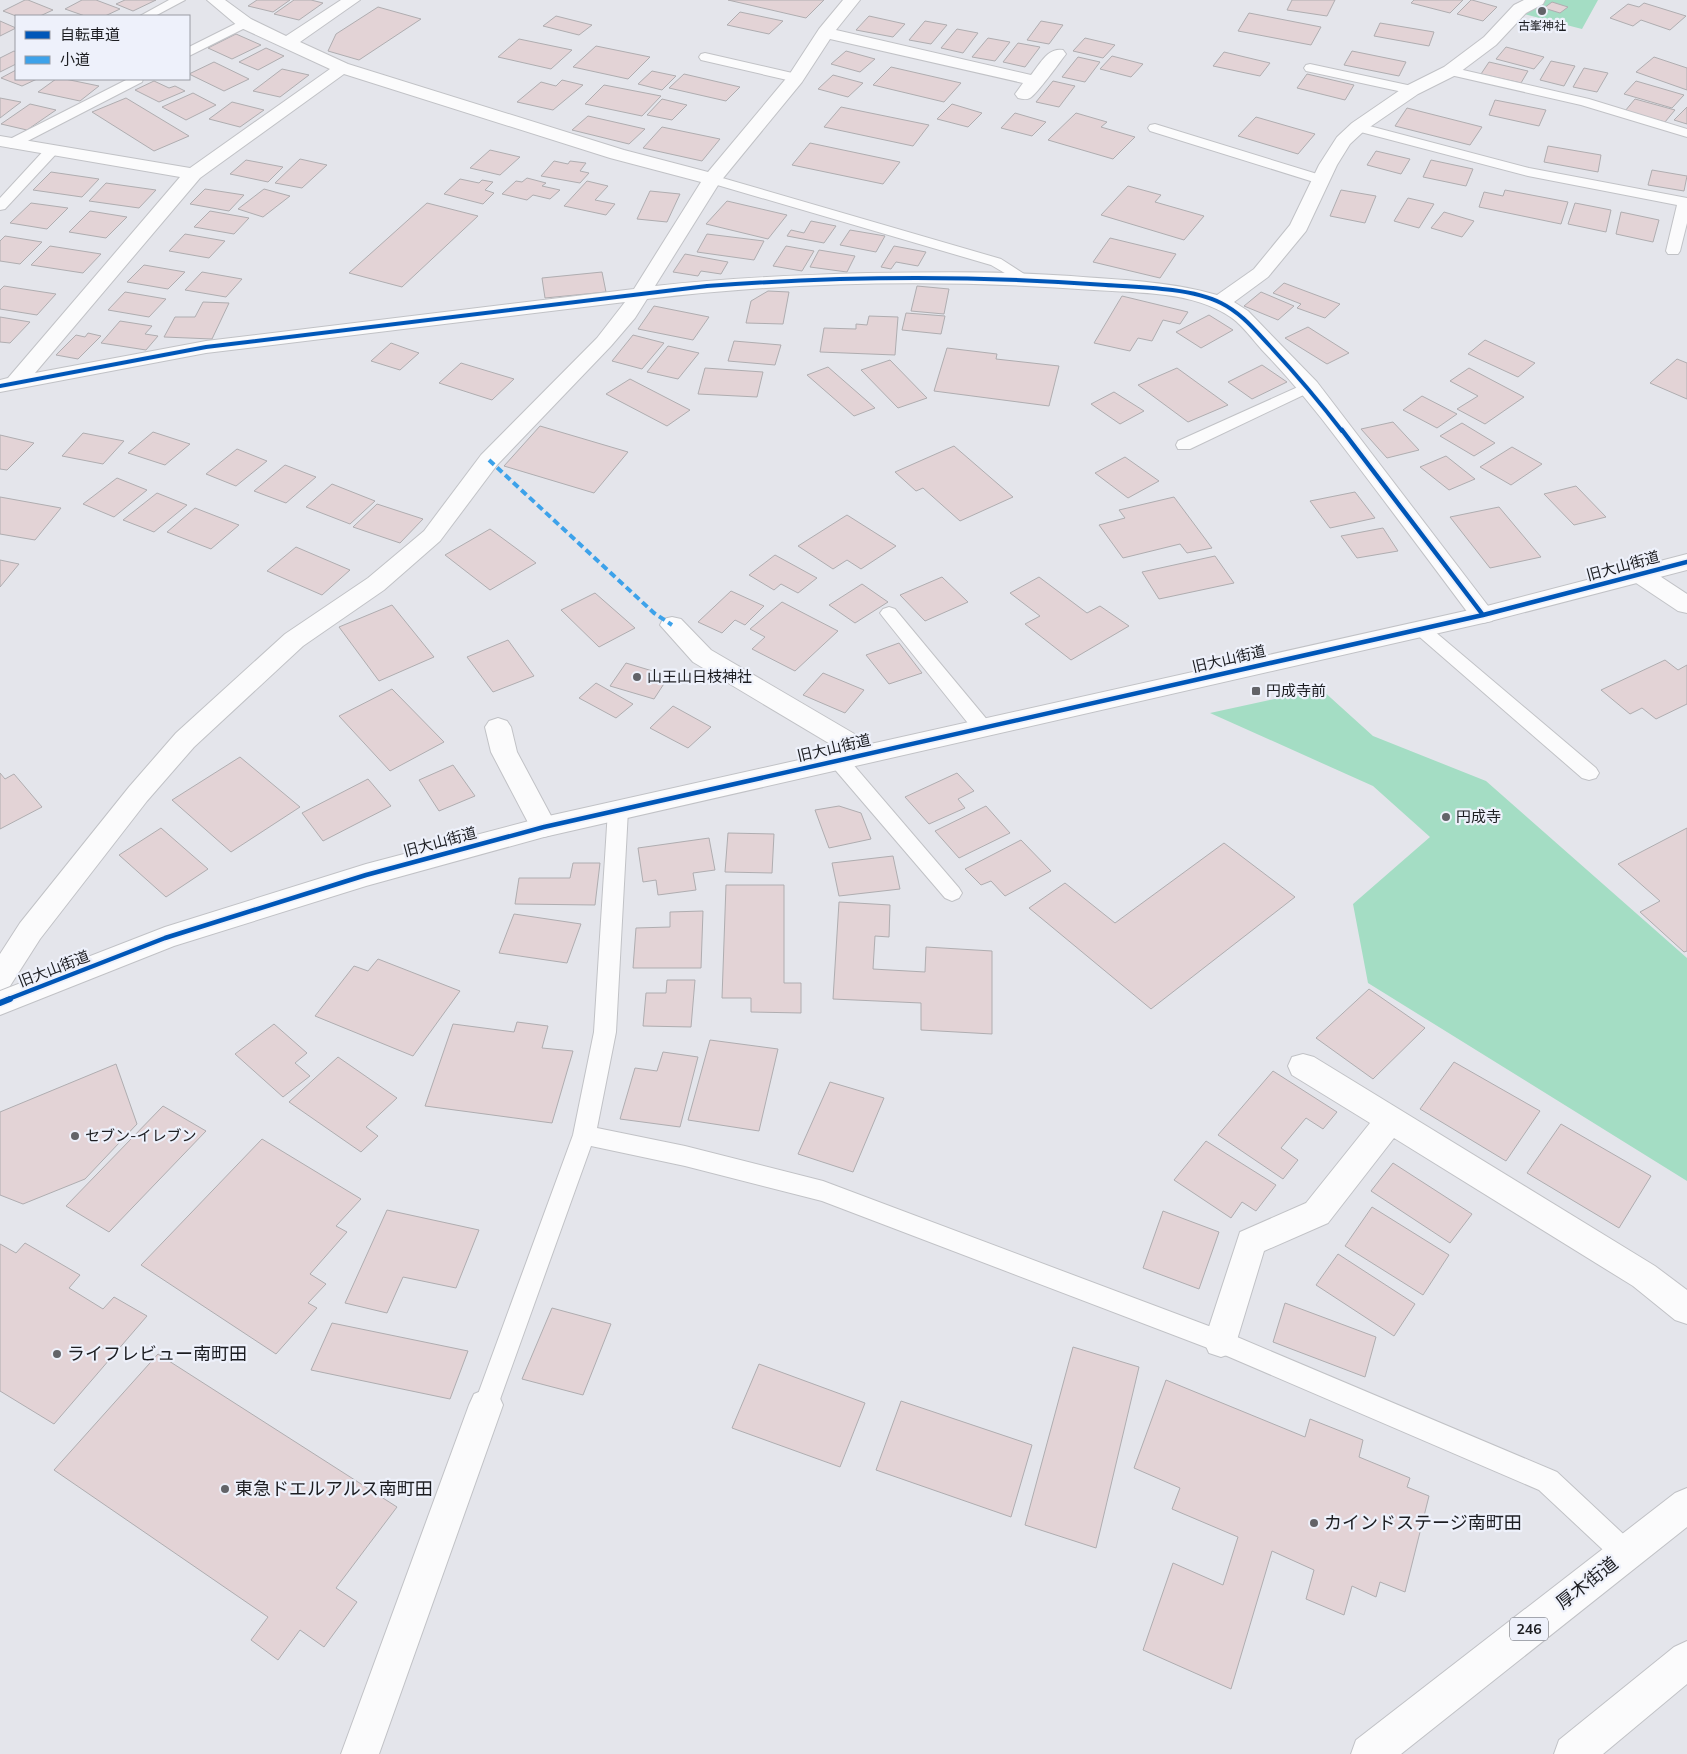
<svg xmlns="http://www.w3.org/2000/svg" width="1687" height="1754" font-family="Mulish,'Noto Sans JP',sans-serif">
	<rect width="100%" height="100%" fill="#e4e5eb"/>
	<!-- green -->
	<path fill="#a4ddc4" d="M1545 0H1598L1582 29 1524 14Z
		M1321 689 1373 736 1486 781 1687 958V1181L1368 983 1353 904 1430 837 1373 786 1210 713Z"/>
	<!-- building -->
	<path fill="#e3d3d6" stroke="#afadb0" d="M25 0H28L53 10 40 16H16L3 11Z
		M82 0H96L120 9 105 16H85L65 9Z
		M125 0H156L133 11 116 4Z
		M257 0H290L273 12 248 6Z
		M294 0H311L323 3 299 20 274 14Z
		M728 0H824L806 18Z
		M1292 0H1335L1327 16 1287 10Z
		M1414 0H1463L1450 13 1411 3Z
		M1471 0H1472L1497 7 1483 21 1457 14Z
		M1552 2 1568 7 1560 13 1544 8Z
		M1644 3 1686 16 1670 30 1641 20 1633 26 1610 18 1628 4 1639 7Z
		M378 7 421 19 359 60 328 51 336 34Z
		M740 12 783 21 769 34 727 25Z
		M1249 13 1321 27 1311 45 1238 31Z
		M556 16 592 25 579 35 543 26Z
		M869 16 905 24 893 37 856 30Z
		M0 21 16 28 0 36Z
		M925 21 947 25 931 44 909 40Z
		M1041 21 1063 25 1049 44 1027 40Z
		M1380 23 1434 32 1429 46 1374 36Z
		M957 29 978 33 963 53 941 48Z
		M236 34 261 45 232 59 208 48Z
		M988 38 1010 42 995 61 972 57Z
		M1085 38 1115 45 1103 58 1073 51Z
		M519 39 572 50 551 69 498 57Z
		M1018 43 1040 47 1025 67 1003 62Z
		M596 46 650 57 628 79 573 67Z
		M1506 47 1544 57 1534 69 1496 59Z
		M266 48 284 56 258 70 239 62Z
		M14 51 16 52V64L0 72V58Z
		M846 51 875 59 860 72 831 64Z
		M1352 51 1406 62 1399 76 1344 65Z
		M1224 52 1270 63 1260 76 1213 66Z
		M1112 56 1143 64 1131 77 1100 69Z
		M1078 57 1100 62 1085 82 1062 77Z
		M1654 57 1687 68V90L1636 72Z
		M1551 61 1575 66 1564 86 1540 80Z
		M214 62 249 79 224 91 189 74Z
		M1489 62 1528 71 1521 83 1481 74Z
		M891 67 961 83 944 102 873 85Z
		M1584 68 1608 73 1597 92 1573 87Z
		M282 69 309 75 280 97 253 91Z
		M16 70V79H37L22 86 1 78Z
		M652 71 676 76 662 90 638 84Z
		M684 74 740 87 726 101 669 88Z
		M1307 74 1354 85 1345 100 1297 88Z
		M833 75 863 83 848 97 818 89Z
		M56 79H65L99 86 80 101 38 92Z
		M562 80 583 85 553 110 517 102 541 82 556 86Z
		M154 81 169 88 175 86 185 91 159 102 135 90Z
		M1053 81 1075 86 1059 107 1036 102Z
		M1636 81 1684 95 1672 108 1624 94Z
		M604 85 661 96 642 116 585 104Z
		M193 93 216 105 186 120 162 107Z
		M0 98 21 102 0 118Z
		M126 98 189 136 154 151 92 112Z
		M662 99 687 105 672 120 647 115Z
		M1635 99 1675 110 1665 122 1625 111Z
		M1495 100 1546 110 1539 126 1489 115Z
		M232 102 264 110 240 127 209 119Z
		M30 104 56 110 27 130 1 124Z
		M952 104 982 113 968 127 937 119Z
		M841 107 929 125 913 146 824 127Z
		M1687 107V124L1674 120Z
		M1407 108 1482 127 1470 145 1395 126Z
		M1015 113 1046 122 1032 136 1001 128Z
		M1076 113 1107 122 1101 127 1135 137 1113 159 1048 140Z
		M588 116 645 129 629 144 572 130Z
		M1256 117 1315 134 1298 154 1238 136Z
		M662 127 720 139 702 161 643 148Z
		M810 143 900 162 883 184 792 165Z
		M1548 146 1601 155 1598 172 1544 162Z
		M490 150 520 157 500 175 470 168Z
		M1376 151 1410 159 1401 174 1367 165Z
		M300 159 327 165 302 188 275 183Z
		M246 160 283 167 268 182 230 174Z
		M1431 160 1473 169 1466 186 1423 177Z
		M554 161 568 164 570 161 586 163 580 171 589 173 580 183 541 176Z
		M1652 170 1687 176 1684 191 1648 185Z
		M51 172 99 179 82 197 33 190Z
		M527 178 546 183 542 186 560 190 550 199 533 195 527 200 502 194 516 181 522 182Z
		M460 179 479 183 482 180 493 182 485 190 494 193 483 204 444 194Z
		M587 181 608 186 595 200 615 204 606 215 564 206Z
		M106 183 156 190 139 208 89 201Z
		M1128 186 1161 195 1155 202 1204 216 1184 240 1101 215Z
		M205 189 244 195 229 211 190 204Z
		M264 189 290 196 263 217 238 209Z
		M1341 190 1376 196 1365 223 1330 216Z
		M1505 190 1568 202 1561 224 1479 207 1484 192 1503 196Z
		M650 191 680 194 667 222 637 219Z
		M1408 198 1434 204 1419 228 1394 221Z
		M727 201 787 215 768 239 706 224Z
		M31 203 68 208 47 229 10 223Z
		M427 203 478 216 402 287 349 273Z
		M1575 203 1611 210 1606 232 1568 224Z
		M90 211 127 217 106 238 69 232Z
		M210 211 249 218 234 234 194 227Z
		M1444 212 1474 221 1462 237 1431 228Z
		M1621 212 1659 220 1653 242 1616 234Z
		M811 221 836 226 824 243 787 236 791 230 804 233Z
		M850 230 885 236 876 252 840 245Z
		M185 234 225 241 209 258 169 251Z
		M707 234 764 241 754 260 697 252Z
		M5 236 42 242 20 264 0 261V241Z
		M1110 238 1176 254 1160 278 1093 262Z
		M50 246 101 254 83 273 31 265Z
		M786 246 814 251 802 271 773 266Z
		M894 246 926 252 918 266 896 262 891 269 881 267Z
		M819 250 855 256 847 272 810 267Z
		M685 254 728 262 721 274 701 271 698 276 673 272Z
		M144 265 185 272 168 289 127 282Z
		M202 272 242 279 226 297 185 290Z
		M602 272 606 292 545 298 542 278Z
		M1284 283 1340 304 1325 318 1297 308 1301 304 1273 293Z
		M4 286 56 294 37 315 0 309V290Z
		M917 286 949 289 944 314 911 311Z
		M768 291 789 292 783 324 746 323 751 301Z
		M125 292 166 299 149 317 108 310Z
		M1261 292 1294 306 1278 320 1244 306Z
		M1122 296 1188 312 1180 324 1163 320 1152 341 1138 338 1130 351 1094 343Z
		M203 302 229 303 212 339 164 337 175 317H195Z
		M654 306 709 317 693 340 638 329Z
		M906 313 945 316 941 334 902 330Z
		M1209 315 1233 330 1201 348 1176 332Z
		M869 316 898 317 895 355 820 352 824 328 856 329V324L867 325Z
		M0 317 30 322 10 343 0 342Z
		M120 321 152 326 145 334 158 336 146 350 101 343Z
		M1308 327 1349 353 1327 364 1285 338Z
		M88 333 101 336 78 359 56 355 76 335 85 337Z
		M633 335 664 343 642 369 612 361Z
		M1485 340 1535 363 1518 377 1468 354Z
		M734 341 781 345 775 365 728 361Z
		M391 343 419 353 400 370 371 361Z
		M668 346 699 353 678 379 647 372Z
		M947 348 997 354 996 359 1059 366 1049 406 934 391Z
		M1677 359 1687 363V399L1650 383Z
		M890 360 927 398 898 408 861 370Z
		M461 363 514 379 492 400 439 383Z
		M1262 365 1287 382 1252 399 1228 382Z
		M828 367 875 408 854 416 807 375Z
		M705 368 763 372 757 397 698 394Z
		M1177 368 1228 405 1188 422 1138 385Z
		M1469 368 1524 397 1485 424 1457 409 1478 396 1450 381Z
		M630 379 690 410 667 426 606 394Z
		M1114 392 1144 411 1120 424 1091 404Z
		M1422 396 1457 414 1437 428 1403 410Z
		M1393 422 1419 450 1387 458 1361 429Z
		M1462 423 1495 443 1474 456 1440 436Z
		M540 426 628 452 594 493 504 466Z
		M153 432 190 444 165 465 128 453Z
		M83 433 124 441 103 464 62 456Z
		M0 435 34 443 7 470 0 469Z
		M954 446 1013 497 960 521 923 488 916 491 895 472Z
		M1512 447 1542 464 1511 485 1480 467Z
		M237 449 267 461 236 486 206 474Z
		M1446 456 1475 479 1449 490 1420 467Z
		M1125 457 1159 481 1128 498 1095 473Z
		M285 465 316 477 286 503 254 491Z
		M117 478 147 490 114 517 83 504Z
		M332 484 375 501 350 524 306 507Z
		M1576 486 1606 517 1574 525 1544 494Z
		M1355 492 1375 518 1330 528 1310 501Z
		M157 493 187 505 154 532 123 520Z
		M0 497 61 508 35 540 0 534Z
		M1174 497 1212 548 1187 553 1180 544 1123 558 1099 525 1125 518 1119 510Z
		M377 504 423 519 400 543 353 527Z
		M1499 507 1541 557 1490 568 1450 517Z
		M195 508 239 525 211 549 167 532Z
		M847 515 896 546 861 569 847 560 833 569 798 546Z
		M1383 528 1398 551 1357 558 1341 536Z
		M490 529 536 563 490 590 445 555Z
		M296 547 350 570 322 595 267 571Z
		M775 555 817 578 798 593 781 584 774 590 749 575Z
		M1215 556 1234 583 1159 599 1142 572Z
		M0 560 19 564 0 587Z
		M942 577 968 602 925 621 900 595Z
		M1039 577 1087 613 1100 606 1129 626 1071 660 1025 624 1040 616 1010 593Z
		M862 584 888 602 855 623 829 605Z
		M731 591 764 606 745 625 735 620 722 633 698 622Z
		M595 593 635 628 599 647 561 610Z
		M782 602 838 631 795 671 752 649 765 637 750 629Z
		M392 605 434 657 379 681 339 627Z
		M508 640 534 676 493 692 467 657Z
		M899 643 922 673 889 684 866 655Z
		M1665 660 1678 670 1687 665V704L1656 719 1642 708 1630 714 1601 690Z
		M626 663 669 676 654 699 610 686Z
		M823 673 864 690 845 713 803 695Z
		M596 683 633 704 616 718 579 698Z
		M392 689 444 742 390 771 339 716Z
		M673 706 711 727 688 748 650 728Z
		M240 757 300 807 231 852 172 800Z
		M453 765 475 796 439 811 419 780Z
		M0 773 5 779 14 774 42 807 0 829Z
		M957 773 974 791 958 799 965 808 929 824 905 797Z
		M368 779 391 806 323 841 302 813Z
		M839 806 861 813 871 839 829 848 815 810Z
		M986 806 1010 833 959 858 935 831Z
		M161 828 208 869 166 897 119 855Z
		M1687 828V951L1684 952 1640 912 1660 901 1618 864Z
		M728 833 774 834 772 873 725 872Z
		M709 838 715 870 693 873 696 890 658 895 656 880 643 882 638 848Z
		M1021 840 1051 871 1005 896 991 881 981 885 965 869Z
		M1224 843 1295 897 1151 1009 1029 908 1065 883 1115 923Z
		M893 856 900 889 839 896 832 863Z
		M573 863H600L595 905 515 904 519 878H570Z
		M726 885H784V983H801V1013L751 1012V998H722Z
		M839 902 890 905 889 937 875 936 873 969 925 972 926 947 992 951V1034L921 1030V1003L833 999Z
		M703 911 701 968H633L636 928 670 927V912Z
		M514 914 581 924 567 963 499 953Z
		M378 959 460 991 413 1056 315 1016 354 966 368 971Z
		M667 980H695L691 1027 643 1026 646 993H666Z
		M1369 989 1425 1028 1373 1079 1316 1038Z
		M517 1022 548 1026 542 1048 573 1051 552 1123 425 1106 453 1024 514 1032Z
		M274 1024 307 1053 295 1063 310 1076 283 1097 235 1054Z
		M710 1040 778 1049 759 1131 688 1120Z
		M663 1052 698 1057 680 1127 620 1119 635 1068 657 1071Z
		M338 1057 397 1098 366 1127 378 1136 361 1152 289 1102Z
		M1454 1062 1540 1111 1506 1161 1420 1109Z
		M116 1064 137 1124 85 1179 23 1204 0 1195V1112Z
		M1273 1071 1337 1112 1323 1129 1306 1118 1281 1148 1298 1160 1283 1179 1218 1135Z
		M830 1082 884 1098 853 1172 798 1154Z
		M163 1106 206 1131 109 1232 66 1206Z
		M1561 1124 1651 1176 1619 1228 1527 1173Z
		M262 1139 361 1199 336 1226 347 1232 310 1274 326 1284 308 1303 317 1308 276 1354 141 1265Z
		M1206 1141 1276 1185 1256 1211 1242 1202 1231 1218 1174 1180Z
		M1393 1163 1472 1214 1450 1243 1371 1191Z
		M1372 1207 1449 1255 1423 1295 1345 1246Z
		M387 1210 479 1230 456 1288 403 1277 387 1313 345 1303Z
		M1163 1211 1219 1232 1199 1289 1143 1268Z
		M25 1243 80 1275 69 1288 103 1309 114 1297 147 1316 54 1424 0 1391V1244L16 1253Z
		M1338 1254 1415 1304 1394 1336 1316 1285Z
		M1285 1303 1376 1337 1365 1377 1273 1342Z
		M552 1308 611 1324 583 1395 522 1379Z
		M332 1323 468 1351 450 1399 311 1370Z
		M1073 1347 1139 1367 1096 1548 1025 1525Z
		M158 1354 397 1507 336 1588 357 1602 324 1647 300 1630 278 1660 251 1640 268 1617 54 1470Z
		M759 1364 865 1403 840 1467 732 1428Z
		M1166 1380 1305 1437 1310 1419 1363 1440 1359 1457 1410 1478 1407 1487 1429 1496 1405 1592 1380 1582 1376 1597 1352 1586 1344 1615 1306 1599 1314 1570 1272 1551 1231 1689 1143 1650 1173 1563 1223 1585 1238 1537 1172 1509 1180 1488 1134 1468Z
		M901 1401 1032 1445 1011 1517 876 1470Z"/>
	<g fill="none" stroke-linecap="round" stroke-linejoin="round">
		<defs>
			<path id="lane" d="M169 0H185L155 16H140Z
				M245 19 249 20 251 23 249 26 189 56V47Z
				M705 53 801 75 802 78 796 82 701 60 699 57 701 54Z
				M1310 64 1412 86 1418 90 1412 94 1306 71 1304 68 1306 65Z
				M1450 67 1589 99 1687 129V137L1581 105 1446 74 1444 71 1446 68Z
				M128 79H143L142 82 16 147 11 148 4 144 6 141Z
				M1358 123 1529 168 1687 198V223L1680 251 1678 254H1668L1666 251 1677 205 1528 176 1353 130 1351 127 1353 124Z
				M1155 124 1327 177 1329 180 1322 184 1317 183 1150 131 1148 128 1150 125Z
				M52 146 57 147 59 150 57 153 5 209 0 210V198L47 147Z
				M712 175 1001 259 1032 279 1030 282H1020L991 265 707 182 705 179 707 176Z
				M1309 382 1314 384 1317 387 1314 390 1190 449H1178L1176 445 1178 441Z
				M889 607 895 609 989 722 991 727 989 732 982 734 975 732 883 617 880 613 883 609Z
				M1421 623 1427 625 1596 768 1599 773 1596 778 1589 780 1582 778 1415 633 1412 629 1415 625Z
				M838 753 845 755 959 888 962 893 959 898 952 901 945 898 831 765 829 760 831 755Z
				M618 803 625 805 628 810 616 1032 597 1128 685 1146 823 1181 1230 1334 1557 1472 1634 1544 1638 1553 1634 1562 1625 1566 1616 1562 1539 1490 1213 1350 822 1201 685 1166 591 1146 498 1405 495 1413 486 1417 477 1413 474 1405 573 1135 594 1032 608 810 611 805Z"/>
			<path id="street" d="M207 0H225L251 19 286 36 341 0H360L300 42 348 64 624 150 708 172 789 75 819 29 843 0H860L836 30 1031 75C1040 64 1048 47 1063 50L1066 54C1059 63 1037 94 1030 98 1026 100 1022 99 1018 98L1015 94 1023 83 830 39 802 82 720 182 655 286C726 278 796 275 867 273 935 272 1003 271 1071 276 1120 280 1169 281 1217 295L1254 269 1290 225 1319 165 1337 137 1352 123 1406 86 1444 67 1484 37 1514 5 1524 0H1545L1543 4 1526 13 1496 45 1456 75 1418 94 1364 131 1350 144 1337 165 1306 231 1268 277 1234 302 1248 311 1317 382 1495 615 1492 621 1483 623 1474 621C1429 561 1384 500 1338 440 1314 408 1290 379 1262 350 1253 340 1243 326 1232 318 1194 291 1139 293 1094 290 946 279 795 281 647 299L635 318 611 346 497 465 440 541 384 590 303 646 194 747 147 801 40 939 10 986 0 990V954L20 923 129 787 176 733 285 634 368 578 424 531 481 455 597 338 625 302 206 353 0 392V380L8 378 180 177 0 146V136L190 168 330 69 239 27ZM344 74 610 158 701 182 634 289 206 341 35 373 200 178Z
				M1641 567 1649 569 1687 594V613L1678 611 1633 581 1629 575 1633 569Z
				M672 617 681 619 711 650 875 746 879 753 875 760 866 762 857 760 693 662 660 625 663 619Z
				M498 718 507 721 511 727 517 752 557 827 554 834 544 837 534 834 491 752 485 727 489 721Z
				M1303 1054 1314 1057 1655 1266 1687 1290V1324L1675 1320 1633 1286 1394 1138 1328 1223 1264 1251 1233 1353 1221 1357 1209 1353 1204 1342 1240 1232 1306 1203 1370 1123 1292 1075 1288 1066 1292 1057Z
				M486 1389 498 1394 503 1405 379 1754H341L469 1405 474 1394Z"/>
			<path id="secondary" d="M1687 554V570L1483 623 544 837 366 886 174 946 0 1015V991L165 927 366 864 544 817 1483 607Z"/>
			<path id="highway" d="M1687 1488V1527L1401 1754H1351L1356 1740 1675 1493Z
				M1687 1641V1684L1603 1754H1554L1559 1740 1674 1647Z"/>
		</defs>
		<!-- lane casing -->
		<use href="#lane" stroke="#c1c2c6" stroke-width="2"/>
		<!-- street casing -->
		<use href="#street" stroke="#c1c2c6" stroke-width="2"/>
		<!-- secondary casing -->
		<use href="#secondary" stroke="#c1c2c6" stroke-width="2"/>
		<!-- highway casing -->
		<use href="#highway" stroke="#c1c2c6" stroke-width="2"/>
		<!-- lane -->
		<use href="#lane" fill="#fbfbfc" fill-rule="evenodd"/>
		<!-- street -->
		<use href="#street" fill="#fbfbfc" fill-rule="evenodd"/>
		<!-- secondary -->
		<use href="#secondary" fill="#fbfbfc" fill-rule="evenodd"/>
		<!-- highway -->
		<use href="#highway" fill="#fbfbfc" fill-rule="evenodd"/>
		<!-- quiet -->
		<path stroke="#3da2ea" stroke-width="4" stroke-dasharray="7 4" stroke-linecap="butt" d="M489 460 654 613 672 625"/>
		<defs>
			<path id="cycleway-far2" d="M0 386 206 347 707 286C840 276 973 275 1106 285 1140 287 1192 288 1221 303 1241 313 1254 329 1269 345 1295 373 1319 401 1342 431"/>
			<path id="cycleway-far1" d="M1342 430 1483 615
				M6 1000 165 938 366 875 544 827 1483 615 1687 562"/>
			<path id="cycleway" d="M0 1003 10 999"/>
		</defs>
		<!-- cycleway-far2 casing -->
		<use href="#cycleway-far2" stroke="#eef1fb" stroke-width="5.5"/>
		<!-- cycleway-far1 casing -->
		<use href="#cycleway-far1" stroke="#eef1fb" stroke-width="8"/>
		<!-- cycleway casing -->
		<use href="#cycleway" stroke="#eef1fb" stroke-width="9"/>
		<!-- cycleway-far2 -->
		<use href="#cycleway-far2" stroke="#0057b8" stroke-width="4"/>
		<!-- cycleway-far1 -->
		<use href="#cycleway-far1" stroke="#0057b8" stroke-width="4.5"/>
		<!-- cycleway -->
		<use href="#cycleway" stroke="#0057b8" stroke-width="6"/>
	</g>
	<!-- markers -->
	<g fill="#626368" stroke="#eef1fb" stroke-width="2">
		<circle cx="1542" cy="11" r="5"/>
		<circle cx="637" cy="677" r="5"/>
		<rect x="1251" y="686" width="10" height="10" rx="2.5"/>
		<circle cx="1446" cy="817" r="5"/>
		<circle cx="75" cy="1136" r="5"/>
		<circle cx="57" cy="1354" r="5"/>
		<circle cx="225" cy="1489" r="5"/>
		<circle cx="1314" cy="1523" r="5"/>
	</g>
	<g text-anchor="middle" stroke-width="4.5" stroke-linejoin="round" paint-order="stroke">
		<!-- far-poi labels -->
		<g font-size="12" fill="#1c1d21" stroke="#eef1fb">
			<text x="1542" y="30">古峯神社</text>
		</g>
		<!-- shield labels -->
		<rect fill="#eef1fb" stroke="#5b5d62" stroke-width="1" x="1510" y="1617.5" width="38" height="23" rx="4"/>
		<g font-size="14" font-weight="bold" fill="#1c1d21">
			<text x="1529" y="1634">246</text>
		</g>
		<!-- street labels -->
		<g font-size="15" fill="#1c1d21" stroke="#eef1fb">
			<text transform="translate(1623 566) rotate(-15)" y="5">旧大山街道</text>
			<text transform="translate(1229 659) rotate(-13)" y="5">旧大山街道</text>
			<text transform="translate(834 748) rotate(-13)" y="5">旧大山街道</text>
			<text transform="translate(440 842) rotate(-15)" y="5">旧大山街道</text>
			<text transform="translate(54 969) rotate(-21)" y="5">旧大山街道</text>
		</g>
		<!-- poi labels -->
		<g font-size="15" fill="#1c1d21" stroke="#eef1fb" text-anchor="start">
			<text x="647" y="682">山王山日枝神社</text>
			<text x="1266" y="696">円成寺前</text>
			<text x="1456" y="822">円成寺</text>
			<text x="85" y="1141">セブン-イレブン</text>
		</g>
		<!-- near-poi labels -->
		<g font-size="18" fill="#1c1d21" stroke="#eef1fb" text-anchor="start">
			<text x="67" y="1360">ライフレビュー南町田</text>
			<text x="235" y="1495">東急ドエルアルス南町田</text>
			<text x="1324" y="1529">カインドステージ南町田</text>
		</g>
		<!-- near-street labels -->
		<g font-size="18" fill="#1c1d21" stroke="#eef1fb">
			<text transform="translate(1587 1583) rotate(-38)" y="6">厚木街道</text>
		</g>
	</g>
	<!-- legend -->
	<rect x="15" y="15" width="175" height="65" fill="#eef1fb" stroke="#9a9ca4"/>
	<rect x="25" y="31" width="25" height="8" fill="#0057b8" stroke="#9a9ca4"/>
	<text x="60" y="40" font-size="15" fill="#1c1d21">自転車道</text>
	<rect x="25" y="56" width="25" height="8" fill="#3da2ea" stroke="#9a9ca4"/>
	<text x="60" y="65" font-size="15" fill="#1c1d21">小道</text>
</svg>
